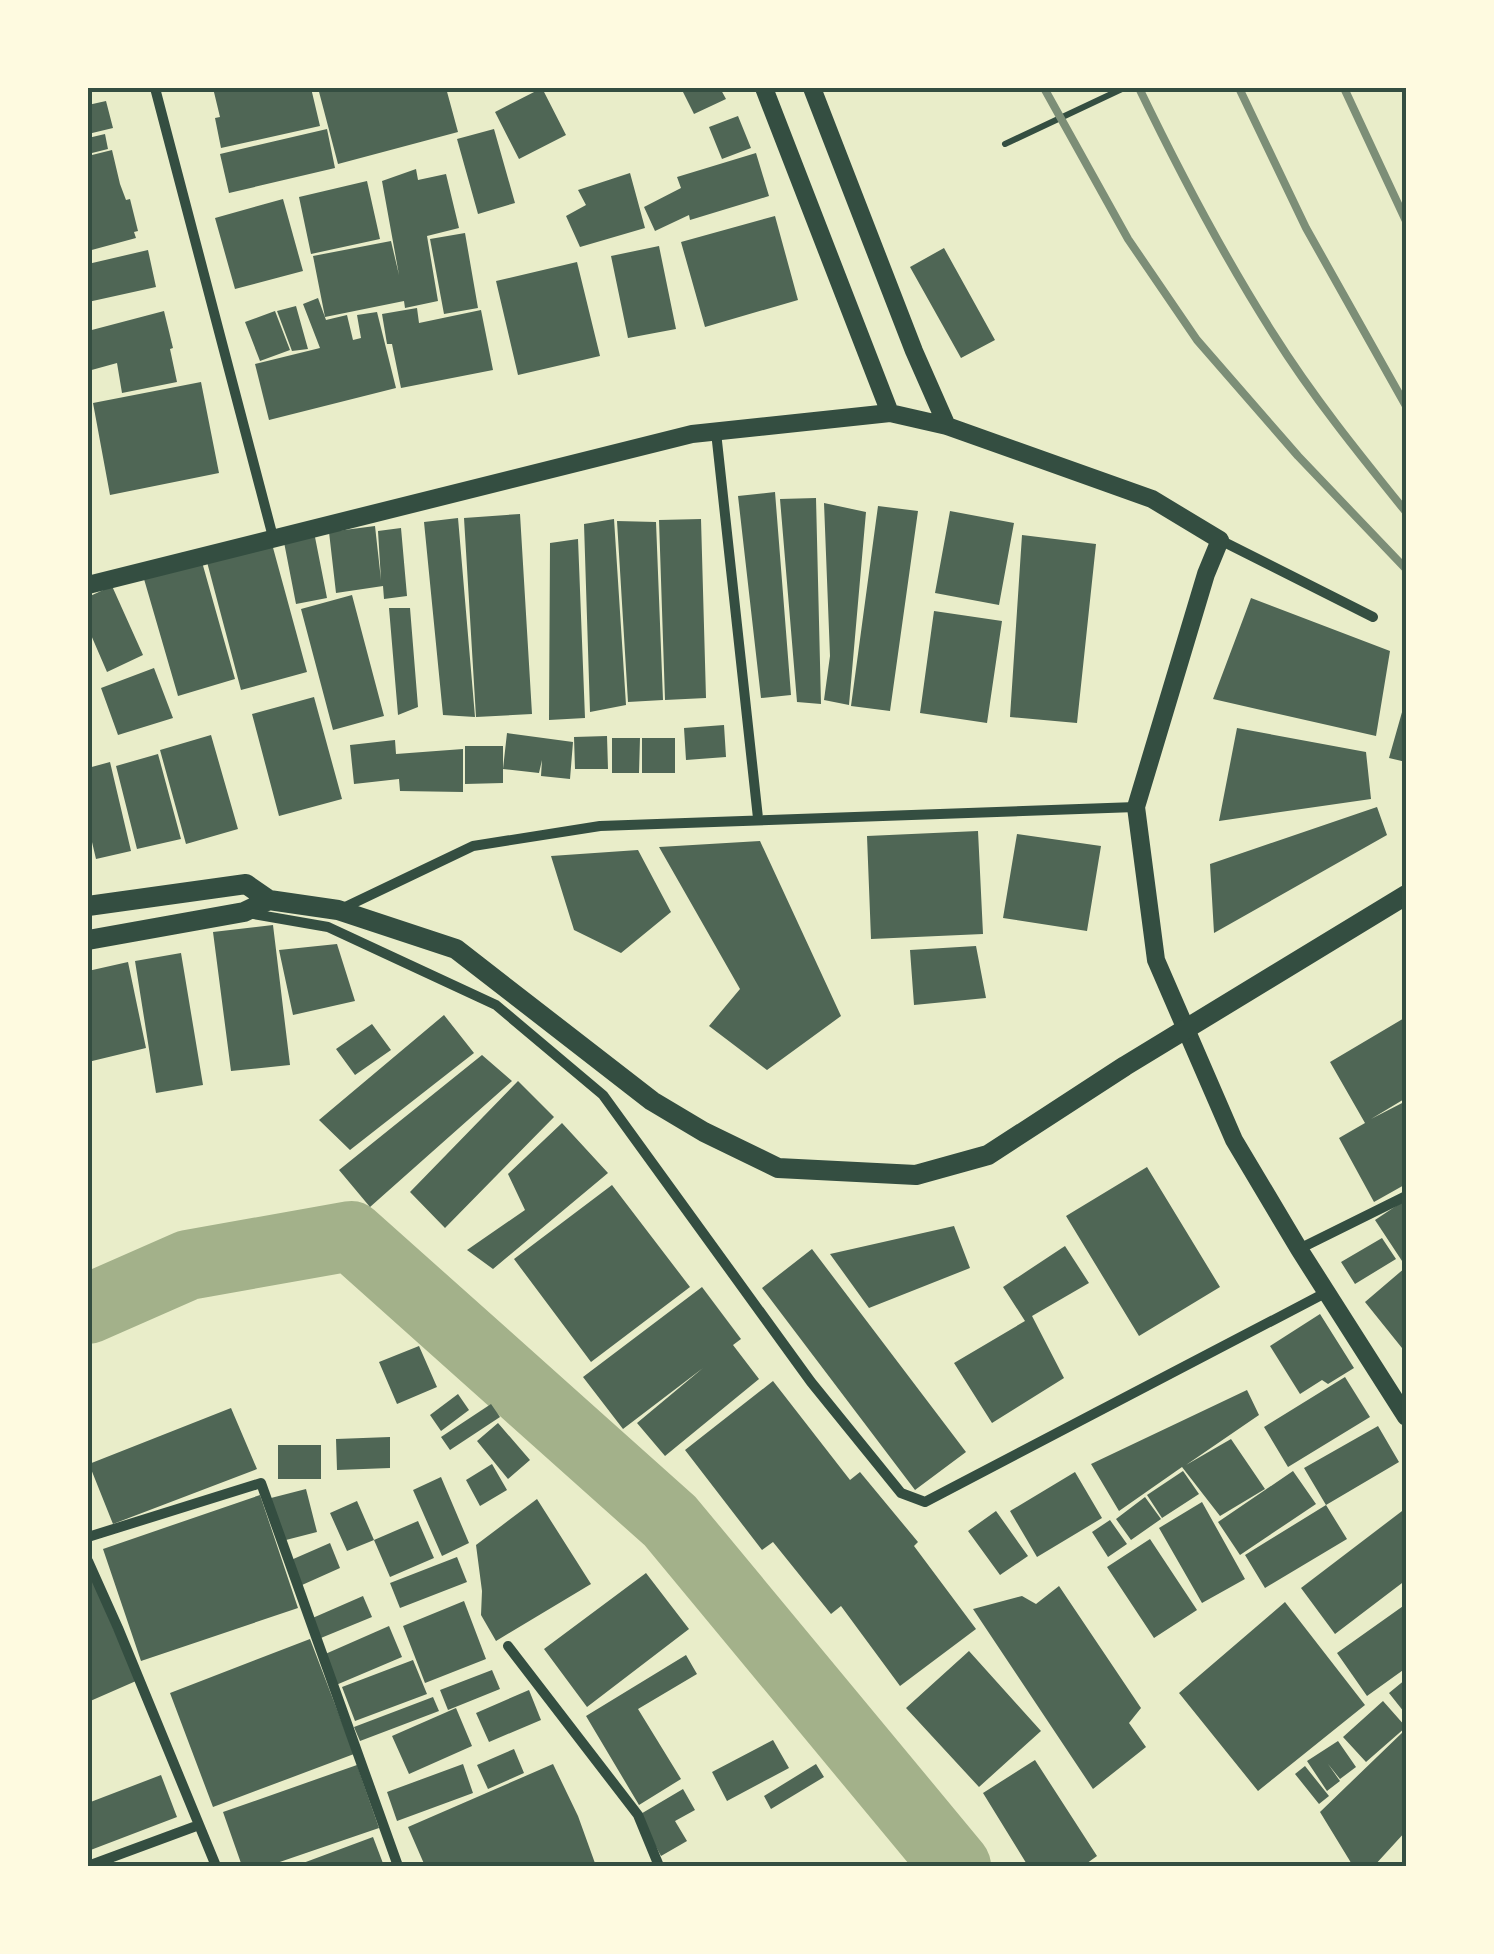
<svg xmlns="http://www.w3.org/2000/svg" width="1494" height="1954" font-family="Signika,sans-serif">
	<rect width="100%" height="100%" fill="#e9edc9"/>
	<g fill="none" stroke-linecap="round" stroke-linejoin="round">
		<!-- river -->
		<path stroke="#a3b18a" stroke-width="70" d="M88 1309 188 1265 351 1236 670 1521 956 1866"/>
	</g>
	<!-- building -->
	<path fill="#4f6655" d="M213 88H311L320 126 221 148 215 118 220 117Z
		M318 88H446L458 132 338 164Z
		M542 88 566 135 519 159 495 112Z
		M681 88H720L726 99 694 114Z
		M106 101 113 128 88 134V105Z
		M738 116 751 148 722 159 709 127Z
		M327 129 335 168 229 193 220 154Z
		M494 129 515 203 478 214 457 139Z
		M105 134 108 149 88 154V138Z
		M112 150 120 184 126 200 130 199 138 231 134 232 136 238 88 251V156Z
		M756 153 769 196 690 220 689 215 655 231 644 207 681 188 677 177Z
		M416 169 418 180 446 174 459 228 427 236 438 301 405 308 404 301 325 317 313 256 391 241 399 275 382 181Z
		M630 173 645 228 580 247 566 216 586 205 578 190Z
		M367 181 380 239 311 254 299 197Z
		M283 199 303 271 235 289 215 218Z
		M775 216 798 300 705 327 681 242Z
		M465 233 478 308 444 314 430 239Z
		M659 246 676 329 628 338 611 256Z
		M944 248 995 340 961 358 910 267Z
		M148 250 156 287 88 302V264Z
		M577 262 600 356 518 375 496 281Z
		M318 298 326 320 347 315 353 340 361 338 357 315 377 312 396 388 269 420 255 364 320 348 303 304Z
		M296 306 308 349 292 351 277 311Z
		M417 308 419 323 481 310 493 370 401 388 392 344H387L382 314Z
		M164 311 173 348 170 349 177 382 122 393 117 363 88 371V331Z
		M275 311 290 350 260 361 245 322Z
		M201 382 219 473 110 495 93 403Z
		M775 492 791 695 761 698 738 496Z
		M816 498 821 704 797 702 780 499Z
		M824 503 866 512 849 705 824 700 830 656Z
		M878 506 918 511 890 711 851 706Z
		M950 511 1014 523 999 605 935 593Z
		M520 514 532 714 476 717 464 518Z
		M458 518 475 717 443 715 424 522Z
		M614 519 626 705 590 712 584 524Z
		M701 519 706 698 665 700 659 520Z
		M617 521 656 522 663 700 628 702Z
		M375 526 381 580 378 531 401 528 407 596 384 599 383 586 336 593 329 532Z
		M314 532 327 598 296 604 283 537Z
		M1022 535 1096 544 1077 723 1010 717Z
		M578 539 585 718 549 720 550 543Z
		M272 544 307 672 241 690 207 562Z
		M202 562 235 679 178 696 144 579Z
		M112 586 143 655 107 672 88 628V597Z
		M352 595 384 716 333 730 301 609Z
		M1251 598 1390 651 1376 736 1213 699Z
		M389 608H410L418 707 398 715Z
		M934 611 1002 621 987 723 920 713Z
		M154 668 173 718 118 735 101 688Z
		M314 697 342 799 279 816 252 714Z
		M1406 698V762L1389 758Z
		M724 725 726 757 686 760 684 728Z
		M1237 728 1366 752 1371 799 1219 821Z
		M507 733 573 742 570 779 541 776 542 760 539 773 503 769Z
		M211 735 238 829 186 844 160 750Z
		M607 736 608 769H575L574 737Z
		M612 738H640L639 773H612Z
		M642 738H675V773H642Z
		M395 740 396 754 463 749V792L400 791 399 779 354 784 350 745Z
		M465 746H503V783L465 784Z
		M158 754 181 839 137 849 116 766Z
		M110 762 131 851 96 859 88 825V768Z
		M1377 807 1387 835 1214 933 1210 864Z
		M978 831 983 934 871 939 867 836Z
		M1017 834 1101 846 1087 931 1003 918Z
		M760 841 841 1016 767 1070 709 1026 740 989 659 847Z
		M638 850 671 912 621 953 574 930 551 856Z
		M273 925 290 1065 231 1071 213 932Z
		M337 944 355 1001 293 1015 279 950Z
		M976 946 986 998 914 1005 910 950Z
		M181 953 203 1085 156 1093 135 961Z
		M128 962 146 1048 88 1062V971Z
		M444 1015 474 1053 350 1150 319 1120Z
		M1406 1017V1098L1371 1119 1406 1101V1184L1374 1202 1339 1138 1365 1123 1330 1062Z
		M372 1024 391 1050 355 1075 336 1049Z
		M482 1055 512 1081 370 1207 339 1170Z
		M518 1081 554 1117 445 1228 410 1192Z
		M562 1123 608 1173 493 1269 467 1250 525 1210 508 1174Z
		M1147 1167 1220 1287 1139 1336 1066 1216Z
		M612 1185 690 1287 591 1362 514 1259Z
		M1402 1202 1406 1209V1262L1404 1264 1375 1220Z
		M954 1226 970 1268 869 1308 830 1254Z
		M1382 1238 1396 1259 1355 1284 1341 1262Z
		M1065 1246 1089 1283 1032 1316 1064 1378 992 1423 954 1363 1025 1321 1003 1287Z
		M812 1249 966 1452 915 1490 762 1288Z
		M1406 1267V1353L1365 1302Z
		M702 1287 741 1339 733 1345 759 1379 665 1456 637 1423 703 1368 623 1429 583 1377Z
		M1320 1314 1354 1368 1328 1384 1322 1380 1300 1394 1270 1346Z
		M419 1346 437 1387 397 1404 379 1362Z
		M1345 1377 1370 1417 1288 1467 1264 1427Z
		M773 1381 850 1480 860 1472 918 1542 914 1546 976 1629 900 1686 841 1606 831 1614 773 1542 762 1550 685 1450Z
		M1247 1390 1259 1415 1186 1465 1231 1439 1265 1489 1220 1516 1182 1467 1119 1511 1091 1464Z
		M458 1394 469 1410 441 1431 430 1415Z
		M491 1404 500 1417 450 1450 441 1437Z
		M231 1408 257 1469 113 1524 89 1464Z
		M498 1423 530 1460 508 1479 477 1441Z
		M1378 1426 1399 1462 1326 1505 1304 1468Z
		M390 1437V1468L337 1470 336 1439Z
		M278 1445H321V1479H278Z
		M492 1464 507 1490 480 1506 466 1480Z
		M1183 1471 1199 1494 1162 1518 1147 1495Z
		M1293 1471 1316 1504 1240 1555 1218 1522Z
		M1075 1472 1102 1518 1037 1557 1010 1511Z
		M441 1477 469 1543 442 1556 413 1490Z
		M306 1489 317 1532 282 1541 271 1498Z
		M260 1495 298 1608 141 1661 103 1549Z
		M1145 1497 1161 1519 1131 1540 1116 1519Z
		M537 1499 591 1584 496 1641 481 1615 482 1591 476 1545Z
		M357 1501 374 1540 347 1551 330 1513Z
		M1202 1502 1245 1579 1202 1603 1159 1528Z
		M1326 1505 1347 1539 1265 1588 1245 1555Z
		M1406 1508V1580L1335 1634 1301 1588Z
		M996 1511 1028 1556 1000 1575 968 1531Z
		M1110 1520 1127 1544 1108 1557 1092 1532Z
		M418 1521 434 1558 390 1577 374 1540Z
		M1150 1539 1197 1610 1154 1638 1107 1567Z
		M330 1543 340 1568 302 1585 291 1560Z
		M457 1557 467 1582 400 1608 390 1583Z
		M88 1569 136 1681 88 1702Z
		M646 1573 689 1629 587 1707 544 1649Z
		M1059 1586 1141 1708 1129 1723 1146 1747 1093 1789 973 1609 1022 1596 1036 1604Z
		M363 1596 372 1617 316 1640 308 1620Z
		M464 1601 486 1659 425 1683 403 1626Z
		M1285 1602 1365 1705 1258 1791 1179 1693Z
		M1406 1604V1668L1367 1696 1337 1653Z
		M389 1626 402 1657 336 1685 323 1655Z
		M310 1639 354 1754 213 1807 170 1693Z
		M969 1651 1041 1731 979 1787 906 1708Z
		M686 1655 697 1674 638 1709 681 1779 639 1805 586 1716Z
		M413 1660 427 1694 355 1721 342 1687Z
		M492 1670 500 1689 448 1710 440 1690Z
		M1406 1679V1710L1404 1712 1389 1693Z
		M529 1690 541 1720 489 1742 476 1713Z
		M433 1697 439 1711 360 1741 354 1727Z
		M1383 1701 1406 1727 1366 1762 1343 1737Z
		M456 1708 472 1746 409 1774 392 1736Z
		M1406 1729V1831L1374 1866H1353L1320 1812Z
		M773 1740 789 1768 727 1801 712 1772Z
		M1338 1741 1356 1767 1340 1779 1328 1764 1340 1781 1327 1791 1307 1761Z
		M514 1749 524 1773 488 1789 477 1765Z
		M1035 1760 1097 1856 1083 1866H1028L983 1793Z
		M463 1764 473 1793 397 1821 387 1792Z
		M553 1764 578 1816 596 1866H425L408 1827Z
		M816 1764 824 1777 771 1809 764 1796Z
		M357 1765 379 1828 268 1866H242L223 1812Z
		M1305 1766 1329 1796 1319 1804 1295 1774Z
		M161 1775 177 1817 88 1851V1803Z
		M683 1789 695 1810 675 1821 687 1841 661 1856 639 1815Z
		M373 1837 384 1866H295Z"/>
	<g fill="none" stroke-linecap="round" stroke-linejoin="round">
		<!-- path -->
		<path stroke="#344e41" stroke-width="6" d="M1005 144 1124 88"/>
		<!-- minor -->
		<path stroke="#344e41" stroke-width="10" d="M155 88 273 537
			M716 432 758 818
			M1220 540 1373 617
			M339 910 473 846 600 826 1136 807
			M248 913 328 927 496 1005 603 1095 811 1382 901 1493 925 1502 1327 1292
			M1299 1249 1406 1196
			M88 1537 261 1483 398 1866
			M88 1561 118 1628 216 1866
			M508 1646 638 1815 659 1866
			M88 1866 199 1825"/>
		<!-- tertiary -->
		<path stroke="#344e41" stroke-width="18" d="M764 88 890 413
			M812 88 914 351 947 426
			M88 585 692 434 890 413 947 426 1152 499 1220 540 1206 574 1136 807 1156 960 1234 1140 1299 1249 1406 1417"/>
		<!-- secondary -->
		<path stroke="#344e41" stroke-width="20" d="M88 906 246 884 269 900
			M88 940 244 912 269 900 338 910 456 949 652 1101 704 1132 778 1168 916 1175 988 1155 1125 1066 1406 895"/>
		<!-- rail -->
		<path stroke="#7c8e77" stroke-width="8" d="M1044 88 1128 239 1197 340 1298 456 1406 569
			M1139 88C1180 173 1223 255 1274 335 1313 397 1360 455 1406 512
			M1239 88 1306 228 1406 406
			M1344 88 1406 221"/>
	</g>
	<!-- border -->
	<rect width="1494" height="1954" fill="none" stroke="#fefae0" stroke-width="180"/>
	<rect x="90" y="90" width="1314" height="1774" fill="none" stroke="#344e41" stroke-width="4"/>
</svg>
